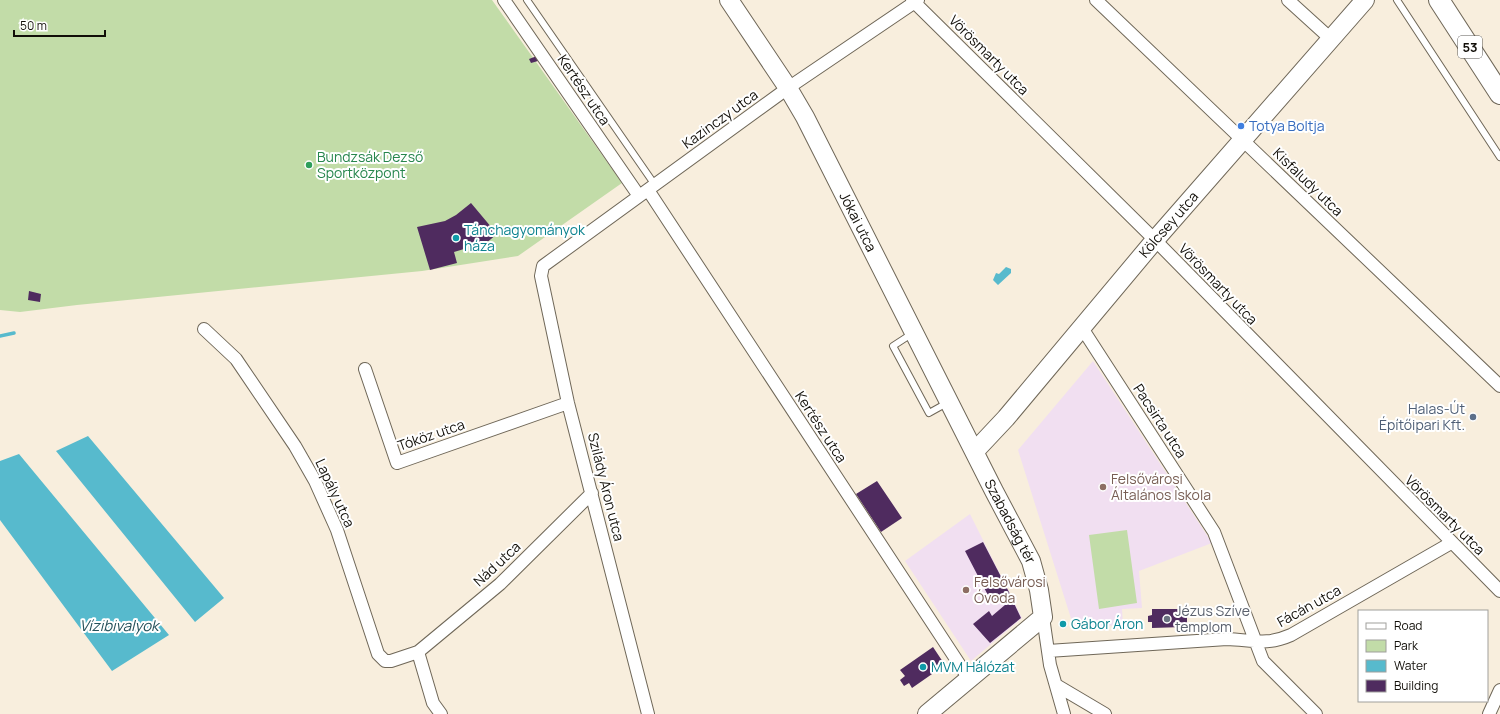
<svg xmlns="http://www.w3.org/2000/svg" width="1500" height="714" font-family="Manrope,sans-serif">
	<rect width="100%" height="100%" fill="#f8eedd"/>
	<!-- education -->
	<path fill="#f1dff1" d="M1093 361 1212 543 1139 571 1142 608 1122 609 1123 625 1074 628 1018 450Z
		M970 514 1022 618 971 661 905 561Z"/>
	<!-- green -->
	<path fill="#c2dca8" d="M0 0H492L622 183 518 256 422 271 77 305 20 312 0 310Z
		M1127 530 1137 603 1099 609 1089 535Z"/>
	<!-- water -->
	<path fill="#57bacd" d="M1006 267 1011 269V273L998 285 993 280 996 273 999 274Z
		M88 436 224 598 195 622 56 451Z
		M19 454 169 635 112 671 0 520V461Z"/>
	<g fill="none" stroke-linecap="round" stroke-linejoin="round">
		<!-- stream -->
		<path stroke="#57bacd" stroke-width="3.5" d="M0 336 14 333"/>
	</g>
	<!-- building -->
	<path fill="#4f2b5f" d="M537 56 538 61 531 63 529 59Z
		M471 203 497 234 479 249 473 242 464 249 454 252 457 263 430 270 417 227 445 221 456 215Z
		M29 291 41 294 40 302 28 300Z
		M877 481 902 518 881 532 856 494Z
		M983 542 1010 594 992 603 965 551Z
		M1012 599 1021 618 990 643 973 624 989 611 992 616Z
		M1152 609H1183L1187 615V622L1183 627 1152 628V622H1148V616L1152 615Z
		M933 647 945 665 912 688 909 683 904 686 900 680 905 676 900 670Z"/>
	<g fill="none" stroke-linecap="round" stroke-linejoin="round">
		<defs>
			<path id="lane" d="M527 0 655 185
				M1397 0 1500 157
				M913 333 893 346 929 413 947 403"/>
			<path id="street" d="M504 0 639 196
				M912 0 1155 240 1500 591
				M1096 0 1500 386
				M1288 0 1332 40
				M648 190 969 679
				M1082 328 1214 532 1263 661 1316 714
				M204 329 236 359 295 446 315 481 337 530 378 654 385 661H391L418 652 500 584 592 493
				M365 369 397 463 568 403
				M1043 617 1050 665 1064 714
				M1048 651 1227 639C1253 640 1266 646 1291 635L1451 543
				M418 652 433 703 441 714
				M1056 685 1105 714
				M648 714 568 403 541 276 543 266 788 88 918 0
				M1489 714 1500 690"/>
			<g id="secondary">
				<path id="s1" d="M729 0 788 88 805 117 994 491 1031 561 1039 590 1043 617 927 714"/>
				<path id="s2" d="M975 451 1006 418 1155 240 1365 0"/>
			</g>
			<path id="primary" d="M1439 0 1500 94"/>
		</defs>
		<!-- lane casing -->
		<use href="#lane" stroke="#6f6758" stroke-width="8"/>
		<!-- street casing -->
		<use href="#street" stroke="#6f6758" stroke-width="14"/>
		<!-- secondary casing -->
		<use href="#secondary" stroke="#6f6758" stroke-width="20"/>
		<!-- primary casing -->
		<use href="#primary" stroke="#6f6758" stroke-width="22"/>
		<!-- lane -->
		<use href="#lane" stroke="#fff" stroke-width="6"/>
		<!-- street -->
		<use href="#street" stroke="#fff" stroke-width="12"/>
		<!-- secondary -->
		<use href="#secondary" stroke="#fff" stroke-width="18"/>
		<!-- primary -->
		<use href="#primary" stroke="#fff" stroke-width="20"/>
	</g>
	<!-- markers -->
	<circle fill="#3f7fe0" stroke="#fff" stroke-width="1.5" cx="1241" cy="126" r="4"/>
	<circle fill="#2e9e5b" stroke="#fff" stroke-width="1.5" cx="309" cy="165" r="4"/>
	<g fill="#0f9aa8" stroke="#fff" stroke-width="1.5">
		<circle cx="456" cy="238" r="4"/>
		<circle cx="1063" cy="624" r="4"/>
		<circle cx="923" cy="667" r="4"/>
	</g>
	<circle fill="#5c6f8a" stroke="#fff" stroke-width="1.5" cx="1473" cy="417" r="4"/>
	<g fill="#8d6e63" stroke="#fff" stroke-width="1.5">
		<circle cx="1103" cy="487" r="4"/>
		<circle cx="966" cy="590" r="4"/>
	</g>
	<circle fill="#6b7280" stroke="#fff" stroke-width="1.5" cx="1167" cy="619" r="4"/>
	<g text-anchor="middle" stroke-width="4" stroke-linejoin="round" paint-order="stroke">
		<!-- shield labels -->
		<rect fill="#fff" stroke="#585652" stroke-width="1" x="1458" y="36" width="24" height="22" rx="3"/>
		<g font-size="13" font-weight="bold" fill="#110e08">
			<text x="1470" y="52">53</text>
		</g>
		<!-- street labels -->
		<g font-size="14" fill="#110e08" stroke="#fff">
			<text transform="translate(989 55) rotate(45)" y="5">Vörösmarty utca</text>
			<text transform="translate(584 90) rotate(56)" y="5">Kertész utca</text>
			<text transform="translate(720 119) rotate(-36)" y="5">Kazinczy utca</text>
			<text transform="translate(1308 182) rotate(44)" y="5">Kisfaludy utca</text>
			<text dy="5" stroke="none"><textPath href="#s1" startOffset="257">Jókai utca</textPath></text>
			<text dy="5" stroke="none"><textPath href="#s2" startOffset="298">Kölcsey utca</textPath></text>
			<text transform="translate(1218 284) rotate(46)" y="5">Vörösmarty utca</text>
			<text transform="translate(1160 421) rotate(57)" y="5">Pacsirta utca</text>
			<text transform="translate(821 427) rotate(57)" y="5">Kertész utca</text>
			<text transform="translate(431 435) rotate(-19)" y="5">Tóköz utca</text>
			<text transform="translate(606 487) rotate(76)" y="5">Szilády Áron utca</text>
			<text transform="translate(335 493) rotate(65)" y="5">Lapály utca</text>
			<text transform="translate(1445 515) rotate(45)" y="5">Vörösmarty utca</text>
			<text dy="5" stroke="none"><textPath href="#s1" startOffset="593">Szabadság tér</textPath></text>
			<text transform="translate(497 564) rotate(-43)" y="5">Nád utca</text>
			<text transform="translate(1309 606) rotate(-29)" y="5">Fácán utca</text>
		</g>
		<!-- shop labels -->
		<g font-size="14" fill="#366cbe" stroke="#fff" text-anchor="start">
			<text x="1249" y="131">Totya Boltja</text>
		</g>
		<!-- leisure labels -->
		<g font-size="14" fill="#27864d" stroke="#fff" text-anchor="start">
			<text x="317" y="162">Bundzsák Dezső<tspan x="317" dy="16">Sportközpont</tspan></text>
		</g>
		<!-- culture labels -->
		<g font-size="14" fill="#0d838f" stroke="#fff" text-anchor="start">
			<text x="464" y="235">Tánchagyományok<tspan x="464" dy="16">háza</tspan></text>
			<text x="1071" y="629">Gábor Áron</text>
			<text x="931" y="672">MVM Hálózat</text>
		</g>
		<!-- service labels -->
		<g font-size="14" fill="#4e5e75" stroke="#fff" text-anchor="end">
			<text x="1465" y="414">Halas-Út<tspan x="1465" dy="16">Építőipari Kft.</tspan></text>
		</g>
		<!-- education labels -->
		<g font-size="14" fill="#785e54" stroke="#fff" text-anchor="start">
			<text x="1111" y="484">Felsővárosi<tspan x="1111" dy="16">Általános Iskola</tspan></text>
			<text x="974" y="587">Felsővárosi<tspan x="974" dy="16">Óvoda</tspan></text>
		</g>
		<!-- worship labels -->
		<g font-size="14" fill="#5b616d" stroke="#fff" text-anchor="start">
			<text x="1175" y="616">Jézus Szíve<tspan x="1175" dy="16">templom</tspan></text>
		</g>
		<!-- water labels -->
		<g font-size="15" font-style="italic" fill="#25515a" stroke="#fff">
			<text x="119" y="631">Vízibivalyok</text>
		</g>
	</g>
	<!-- legend -->
	<rect x="1358" y="610" width="130" height="92" fill="#ffffff" stroke="#a09f9c"/>
	<rect x="1366" y="623" width="20" height="6" fill="#ffffff" stroke="#a09f9c"/>
	<text x="1394" y="630" font-size="12" fill="#110e08">Road</text>
	<rect x="1366" y="640" width="20" height="12" fill="#c2dca8" stroke="#a09f9c"/>
	<text x="1394" y="650" font-size="12" fill="#110e08">Park</text>
	<rect x="1366" y="660" width="20" height="12" fill="#57bacd" stroke="#a09f9c"/>
	<text x="1394" y="670" font-size="12" fill="#110e08">Water</text>
	<rect x="1366" y="680" width="20" height="12" fill="#4f2b5f" stroke="#a09f9c"/>
	<text x="1394" y="690" font-size="12" fill="#110e08">Building</text>
	<!-- scale -->
	<path d="M14 30v6h91v-6" fill="none" stroke="#110e08" stroke-width="2"/>
	<text x="20" y="30" font-size="12" fill="#110e08" stroke="#ffffff" stroke-width="3" paint-order="stroke">50 m</text>
</svg>
